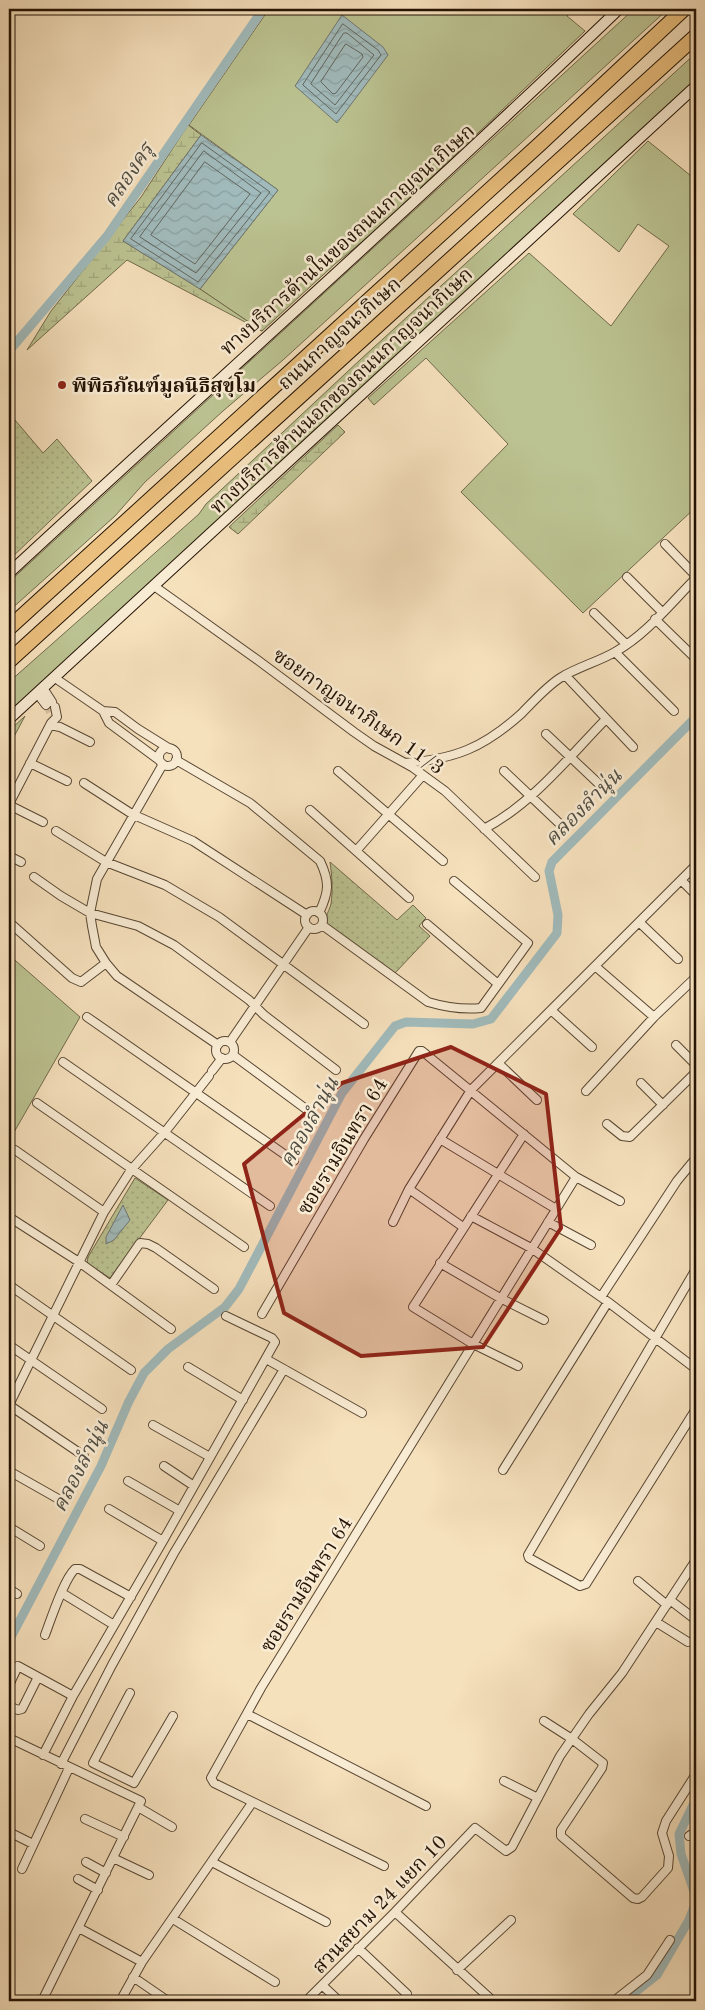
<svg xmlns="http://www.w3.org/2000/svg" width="705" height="2010" font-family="'Old Standard TT','Noto Serif Thai',serif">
	<defs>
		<pattern id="wetland-marsh" width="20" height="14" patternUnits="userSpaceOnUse" patternTransform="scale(1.25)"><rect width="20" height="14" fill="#bcc392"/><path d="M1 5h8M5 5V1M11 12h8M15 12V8" fill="none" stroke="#a1a67c"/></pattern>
		<pattern id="park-dots" width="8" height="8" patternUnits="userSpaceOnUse" patternTransform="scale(1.25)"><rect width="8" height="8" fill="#bcc392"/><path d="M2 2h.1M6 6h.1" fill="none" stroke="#a1a67c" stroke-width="1.8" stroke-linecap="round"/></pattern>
		<pattern id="water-waves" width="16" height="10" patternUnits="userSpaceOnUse" patternTransform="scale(1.25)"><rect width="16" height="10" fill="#a1bbbc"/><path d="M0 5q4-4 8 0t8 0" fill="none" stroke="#8aa0a0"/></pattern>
	</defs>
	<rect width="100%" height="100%" fill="#f6e1bd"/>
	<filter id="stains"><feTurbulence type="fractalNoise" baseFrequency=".004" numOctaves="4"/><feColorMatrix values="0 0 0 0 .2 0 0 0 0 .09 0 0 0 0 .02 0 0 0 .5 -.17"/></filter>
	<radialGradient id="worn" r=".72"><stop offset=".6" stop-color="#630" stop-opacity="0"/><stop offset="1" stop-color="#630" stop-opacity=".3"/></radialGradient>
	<!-- grass -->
	<path fill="#bcc392" stroke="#706a4b" d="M269 9H572L567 16 585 31 373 233 335 264 262 331 200 289 278 190 189 125Z
		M634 9H668L283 360 223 411 145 482 115 516 9 611V582Z
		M696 53V83L9 712V682L199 514 206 504 361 359Z
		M648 141 696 180V507L583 613 461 492 508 444 426 358 374 405 368 398 529 253 611 326 669 246 638 224 619 252 573 214Z
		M25 716 9 746V731Z
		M9 955 80 1017 9 1141Z"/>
	<!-- wetland -->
	<path fill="url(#wetland-marsh)" stroke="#706a4b" d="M188 125 201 135 123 241 200 289 262 331 127 260 27 350 51 311 141 197Z
		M338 425 345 432 238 534 229 527Z"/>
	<!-- park -->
	<path fill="url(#park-dots)" stroke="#706a4b" d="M9 413 43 453 57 439 92 481 9 560Z
		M330 862 397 920 413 905 426 918 419 926 430 936 395 973 326 923C325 915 329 912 331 904 333 889 332 876 330 862Z
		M135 1178 168 1200 110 1278 87 1263 88 1257Z"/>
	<!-- water -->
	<path fill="url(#water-waves)" stroke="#6f7772" d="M342 15 383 47 388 55 337 123 295 86Z
		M201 135 278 190 200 289 123 241Z
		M123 1205 130 1220 114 1240 106 1244V1237Z"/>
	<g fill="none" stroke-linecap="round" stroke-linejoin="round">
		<!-- shore -->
		<path stroke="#626660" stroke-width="1" d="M343 24 378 50 381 55 336 114 303 85Z
			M344 33H347L374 55 335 105 311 84Z
			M346 44 362 54 363 57 336 93 333 94 321 82Z
			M202 143 270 192 198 282 131 239Z
			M204 151 261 193 196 273 140 237Z
			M205 162 250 194 195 264 151 235Z"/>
		<!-- canal -->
		<path stroke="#a1bbbc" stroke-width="9" d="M9 351 107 236 263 9
			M9 1641 101 1466 129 1401 144 1373 168 1349 225 1307 239 1289 342 1093 395 1026 406 1022 473 1024 491 1019 557 933 558 915 549 871 552 862 696 717
			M696 1799 679 1834 681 1854 696 1897
			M624 2001 657 1975 689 1920 696 1902"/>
		<!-- street-tunnel -->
		<path stroke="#d6c2a1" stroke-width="8" stroke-dasharray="8 4" stroke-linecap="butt" d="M46 705 51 713"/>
		<defs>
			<path id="street" d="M665 544 696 576
				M627 577 662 612
				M154 586 259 661 354 732 374 746 412 767 445 791 535 877
				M594 613 626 644
				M655 619 696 659
				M615 652 674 711
				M565 675 633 747
				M55 678 103 711 109 723 159 760
				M43 688 52 702
				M37 693 46 705
				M103 711 115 712 138 729 170 749
				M50 725 60 727 90 742
				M546 734 598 783
				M159 757a9 9 0 1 1 18 0a9 9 0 1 1-18 0Z
				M176 760 250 803 320 861C330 882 329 892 319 913
				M30 763 67 781
				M405 763C455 759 483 748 521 714 533 702 546 687 560 678 577 667 598 662 615 652 647 634 670 604 696 578
				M163 764 97 879 90 913 92 926 96 947 106 963 117 976 218 1045
				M338 771 443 861
				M504 771 560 824
				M84 783 132 814 193 841 307 915
				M9 804 51 723 57 717 55 707
				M9 805 43 822
				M310 810 409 898
				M484 829C533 803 568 758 606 719
				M56 831 106 862 165 885 219 917 364 1024
				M356 851 423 775
				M9 856 21 862
				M34 877 61 896 90 913 138 926 174 945 249 1000 264 1015 336 1070
				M681 880 696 895
				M305 920a9 9 0 1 1 18 0a9 9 0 1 1-18 0Z
				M9 922 72 978 81 982 106 963
				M639 922 678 959
				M427 924 498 984
				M322 925 428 1002C445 1007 463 1010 481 1008L528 943 454 881
				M595 966 654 1017
				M551 1010 592 1047
				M87 1017 294 1161
				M216 1050a9 9 0 1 1 18 0a9 9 0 1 1-18 0Z
				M230 1042 309 927
				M676 1045 696 1065
				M233 1055 310 1112
				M63 1062 270 1206
				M498 1063 537 1100
				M212 1071 222 1058
				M641 1083 663 1105
				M586 1091 654 1017 696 977
				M37 1103 244 1247
				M607 1124 622 1136 630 1137 696 1072
				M440 1139 556 1209
				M15 1150 104 1212
				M409 1189 463 1227
				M471 1216 531 1248 608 1302 696 1369
				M9 1217 79 1262 171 1329
				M393 1222 409 1189 471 1090 696 865
				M548 1222 591 1245
				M440 1263 500 1298 544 1320
				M696 1269 528 1555 529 1558 580 1586 586 1584 696 1409
				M9 1285 131 1370
				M111 1285 140 1243 148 1244 156 1248 214 1289
				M601 1297 677 1181 696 1158
				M262 1314 364 1139 419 1051H422L576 1177 620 1201
				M9 1345 102 1409
				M266 1359 362 1413
				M518 1366 473 1344 413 1307 524 1134
				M188 1367 243 1400
				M9 1405 104 1212 131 1170 165 1132 209 1076
				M9 1405 84 1456
				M153 1425 210 1457
				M164 1466 194 1486
				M503 1470 608 1302
				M9 1471 62 1501
				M128 1481 180 1511
				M109 1509 163 1541
				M9 1527 40 1546
				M638 1581 667 1605
				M9 1589 17 1594
				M62 1593 114 1625
				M670 1600 696 1620
				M656 1622 688 1642
				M45 1635C51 1619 64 1579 75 1569H80L131 1597
				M9 1685 18 1666 73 1696
				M130 1693 93 1763 134 1783 173 1716
				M9 1706 18 1710 22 1709 38 1677
				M247 1714 426 1806
				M544 1721 572 1739 603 1763 602 1768 561 1830V1836L633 1898 638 1899 642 1897 668 1868 669 1856 662 1833 666 1821 696 1774
				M9 1738 141 1801 42 2001
				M43 1755 73 1696 163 1541 275 1342 272 1338 226 1316
				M61 1764 112 1665 174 1553 284 1369
				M504 1781 538 1798
				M138 1807 172 1827
				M85 1819 124 1837
				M9 1832 33 1844
				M689 1836 692 1834 696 1836
				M113 1858 149 1875
				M86 1862 106 1873
				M212 1862 326 1922
				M384 1866 214 1783 211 1778 261 1688 576 1177
				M22 1869 69 1768
				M78 1879 98 1890
				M395 1912 493 2001
				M173 1919 275 1982
				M79 1928 142 1962
				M358 1948 407 1994
				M457 1970 511 1920
				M133 1977 168 2001
				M322 1985 339 2001
				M123 1996 142 1962 252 1803
				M306 2001 395 1912 475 1828 506 1851 512 1847 560 1756 589 1714 622 1673 696 1560
				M614 2001 647 1975 670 1940"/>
			<path id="secondary" d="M9 573C212 385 419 201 619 9
				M9 719 696 86"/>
			<path id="highway" d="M9 628 541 143 684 9
				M9 661 696 36"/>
		</defs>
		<!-- street casing -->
		<use href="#street" stroke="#584632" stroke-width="10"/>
		<!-- secondary casing -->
		<use href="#secondary" stroke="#231204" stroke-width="12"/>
		<!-- highway casing -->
		<use href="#highway" stroke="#231204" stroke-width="16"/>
		<!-- street -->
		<use href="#street" stroke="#f9ecd4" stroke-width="8"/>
		<!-- secondary -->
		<use href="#secondary" stroke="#f9ecd4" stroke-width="10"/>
		<!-- highway -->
		<use href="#highway" stroke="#ebc07e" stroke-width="14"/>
	</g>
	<!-- marked area -->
	<path fill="#8f2418" fill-opacity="0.2" stroke="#8f2418" stroke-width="4" stroke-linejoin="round" d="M451 1047 546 1094 561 1228 483 1347 361 1356 284 1313 244 1164 342 1083Z"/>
	<!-- markers -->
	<circle fill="#8f2418" stroke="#f9ecd4" stroke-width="2" cx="62" cy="385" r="5"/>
	<g text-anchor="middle" stroke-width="5" stroke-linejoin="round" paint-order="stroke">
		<!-- street labels -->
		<g font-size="20" fill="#231204" stroke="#f9ecd4">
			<text transform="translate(347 239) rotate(-42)" y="7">ทางบริการด้านในของถนนกาญจนาภิเษก</text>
			<text transform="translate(339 333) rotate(-42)" y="7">ถนนกาญจนาภิเษก</text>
			<text transform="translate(341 390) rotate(-43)" y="7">ทางบริการด้านนอกของถนนกาญจนาภิเษก</text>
			<text transform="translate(359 711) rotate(35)" y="7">ซอยกาญจนาภิเษก 11/3</text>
			<text transform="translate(342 1146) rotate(-59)" y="7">ซอยรามอินทรา 64</text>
			<text transform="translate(306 1584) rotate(-58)" y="7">ซอยรามอินทรา 64</text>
			<text transform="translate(379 1904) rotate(-46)" y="7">สวนสยาม 24 แยก 10</text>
		</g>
		<!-- poi labels -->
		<g font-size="20" font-weight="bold" fill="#231204" stroke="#f9ecd4" text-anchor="start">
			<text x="72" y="392">พิพิธภัณฑ์มูลนิธิสุขุโม</text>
		</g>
		<!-- water labels -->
		<g font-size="21" font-style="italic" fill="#4f4d44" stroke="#f9ecd4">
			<text transform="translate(128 175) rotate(-56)" y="7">คลองครุ</text>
			<text transform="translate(583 807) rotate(-45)" y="7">คลองลำนุ่น</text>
			<text transform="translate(309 1122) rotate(-61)" y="7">คลองลำนุ่น</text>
			<text transform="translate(80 1466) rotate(-63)" y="7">คลองลำนุ่น</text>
		</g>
	</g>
	<!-- margin -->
	<rect width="705" height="2010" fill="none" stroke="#f6e1bd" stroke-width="30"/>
	<rect x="10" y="10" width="685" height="1990" fill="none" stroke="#231204" stroke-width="2.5"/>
	<rect x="15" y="15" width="675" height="1980" fill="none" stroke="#231204"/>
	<rect width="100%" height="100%" filter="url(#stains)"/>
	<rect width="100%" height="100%" fill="url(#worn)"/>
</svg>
